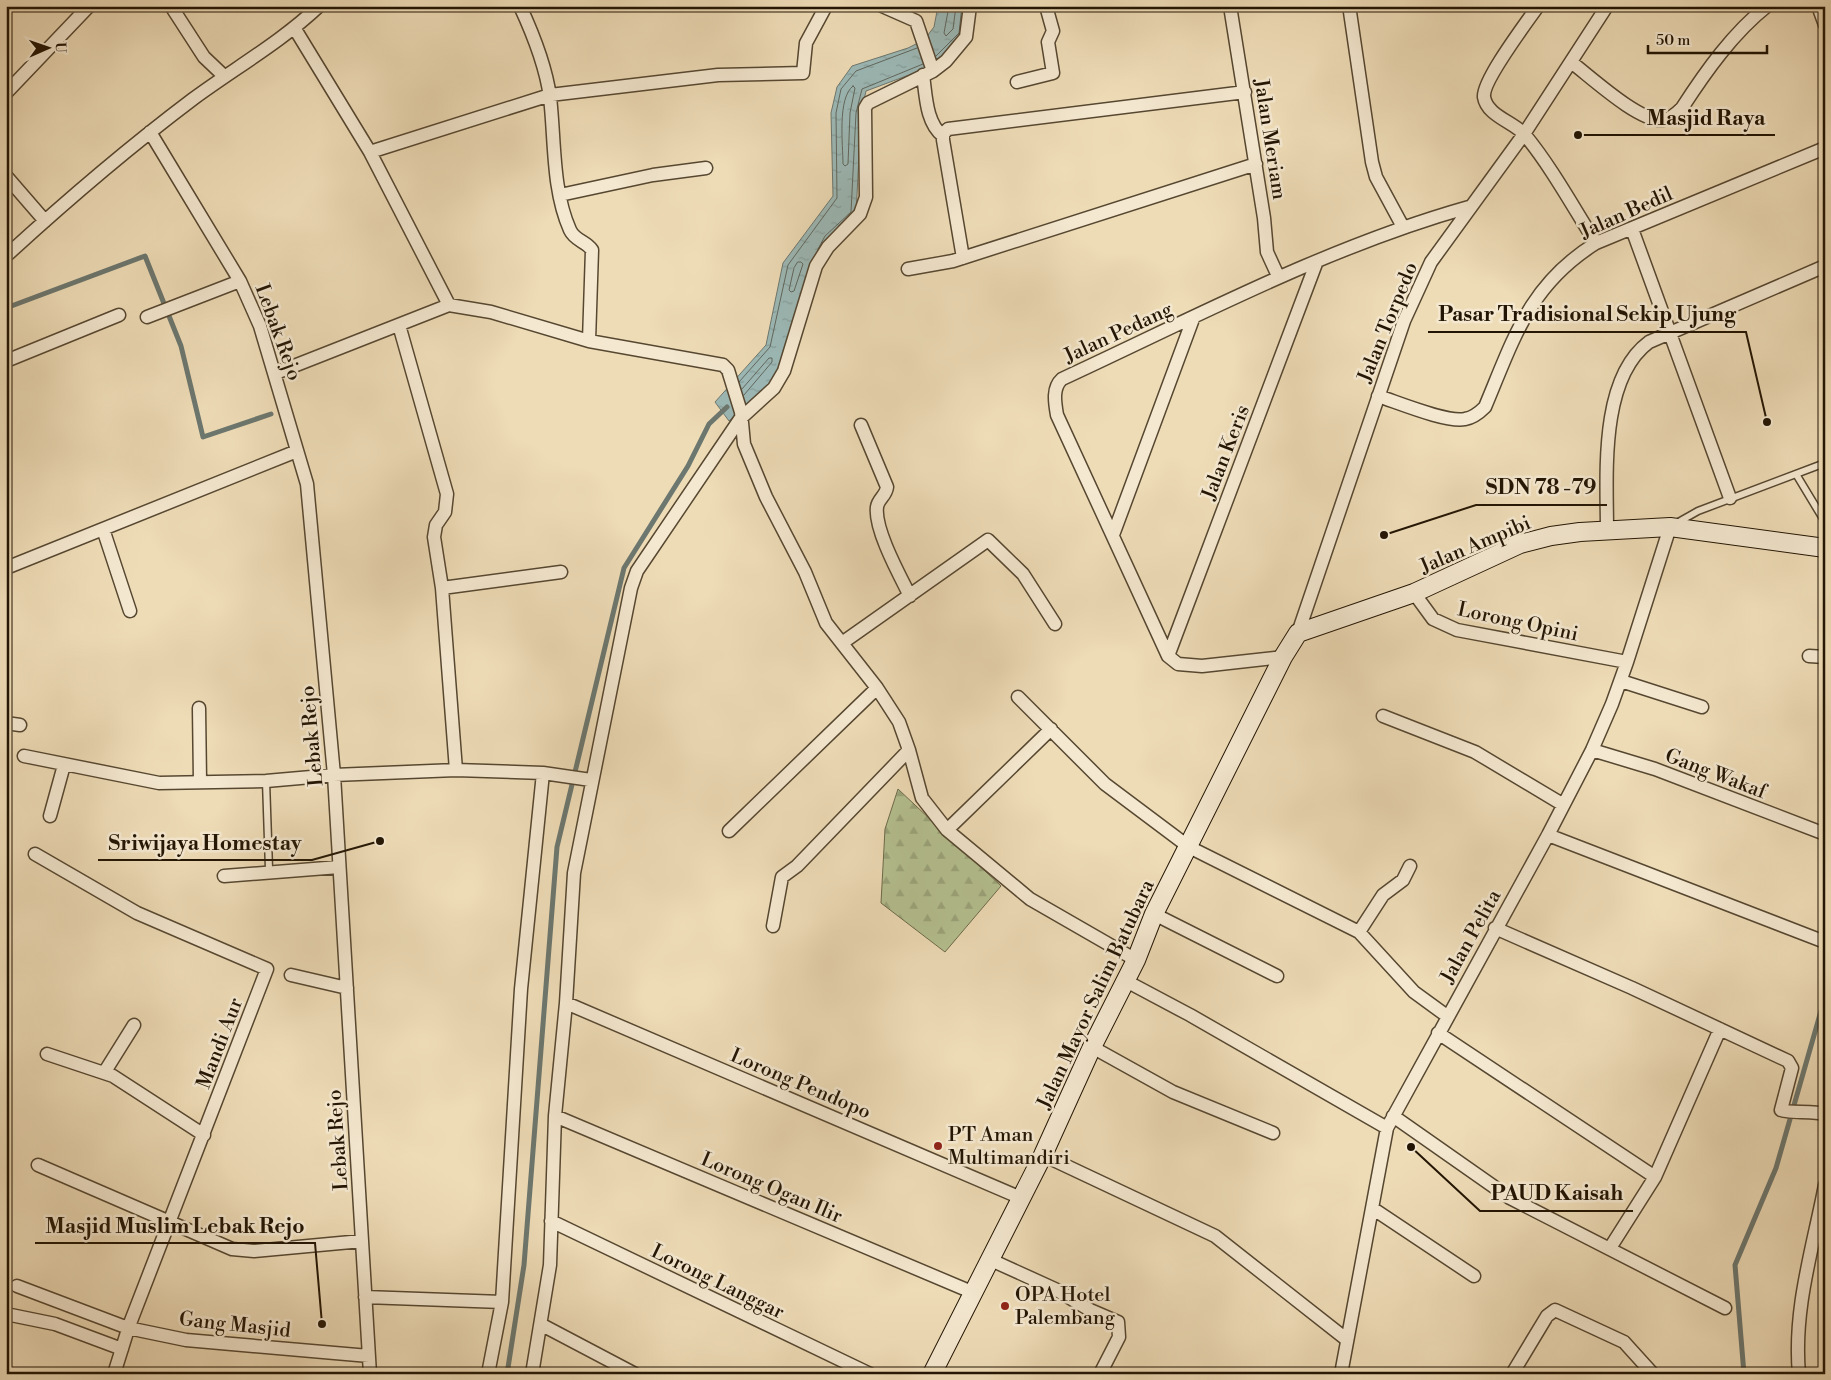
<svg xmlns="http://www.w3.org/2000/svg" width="1831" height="1380" font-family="'Libre Bodoni',serif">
	<defs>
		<pattern id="forest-firs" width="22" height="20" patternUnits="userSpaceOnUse" patternTransform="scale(1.25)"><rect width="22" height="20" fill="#b5c191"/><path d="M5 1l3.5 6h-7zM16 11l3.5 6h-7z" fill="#9ba57b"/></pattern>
		<pattern id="water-ripples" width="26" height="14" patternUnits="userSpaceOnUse" patternTransform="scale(1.25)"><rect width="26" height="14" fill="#9cb9b7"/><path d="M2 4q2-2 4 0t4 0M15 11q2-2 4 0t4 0" fill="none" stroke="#869e9c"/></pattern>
	</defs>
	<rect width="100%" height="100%" fill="#eedcb7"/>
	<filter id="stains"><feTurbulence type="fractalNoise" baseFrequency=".004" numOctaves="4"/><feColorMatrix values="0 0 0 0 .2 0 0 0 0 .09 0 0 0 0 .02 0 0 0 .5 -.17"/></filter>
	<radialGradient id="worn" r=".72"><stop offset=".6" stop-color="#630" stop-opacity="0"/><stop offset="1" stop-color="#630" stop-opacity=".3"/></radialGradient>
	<!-- forest -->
	<path fill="url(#forest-firs)" stroke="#6c6b4a" d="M898 789 1001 886 945 952 881 903 885 829Z"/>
	<!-- water -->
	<path fill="url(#water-ripples)" stroke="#6c776f" d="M938 6H967L964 34 946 54 934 64 909 75 866 91 861 114 856 215 828 240 783 368 752 402 729 421 715 402 766 345 783 263 833 196 831 113 837 87 852 66 908 48 924 40 934 27Z"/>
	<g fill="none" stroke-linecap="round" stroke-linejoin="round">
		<!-- shore -->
		<path stroke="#60675e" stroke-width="1" d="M949 6 944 33 946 36 953 29 956 6
			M936 56 959 33 962 6
			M853 86 855 88 850 113 848 164 845 166 843 164C843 145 837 98 853 86Z
			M818 249 825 236 851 212 856 113 862 89 923 64
			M798 262H801L803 264 794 291 791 292 789 290 794 268Z
			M739 382 770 347 788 265 837 198 836 113 841 89 856 71 917 48
			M742 389 769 358H772V362L744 395"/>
		<!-- stream -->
		<path stroke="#6c776f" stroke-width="5" d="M6 308 145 256 181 346 203 437 271 414
			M507 1374 524 1265 557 847 624 568 688 466 709 424 727 407
			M1744 1374 1735 1265 1776 1168 1825 997"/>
		<defs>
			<path id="lane" d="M1796 474 1825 522
				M1675 524 1698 511 1825 463
				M266 781 269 869"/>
			<path id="street" d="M171 6 204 57 224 76
				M520 6C533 34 546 67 550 97 555 140 552 190 570 230 575 241 586 241 592 250L589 341
				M882 6 916 21 933 71
				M1230 6 1264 218 1267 252 1278 276
				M1538 6C1527 22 1482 81 1484 97 1487 116 1514 122 1525 135 1552 168 1573 207 1596 243
				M1818 6 1825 25
				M1350 12 1372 162 1376 177 1403 227
				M295 29 370 152 449 305
				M1571 62C1591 77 1639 122 1663 120 1671 119 1677 113 1682 108 1706 71 1733 33 1767 6
				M923 75C926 96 926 123 943 136
				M1017 82 1053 73 1048 42 1053 31 1046 6
				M6 93 89 6
				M150 132 240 281 260 326 307 484 334 775 370 1374
				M370 152 550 95 718 75 803 73 806 43 826 6
				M6 176 45 221
				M560 195 653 175 706 168
				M1632 229 1730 498
				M6 256C66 201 128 148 193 99 235 68 281 42 319 6
				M963 258 943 140V134L948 129 1245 92
				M908 269 953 261 1256 164
				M147 317 240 281
				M399 325 447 494 445 512 436 525 434 537 442 588 456 770
				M6 361 119 315
				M276 373 449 305 491 312 589 341 723 365 728 370 741 412 744 444 766 497 805 572 826 623 877 688 899 722 909 750 922 798 947 830 1030 899 1136 960
				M1378 396C1397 402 1447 423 1465 419 1472 418 1479 413 1485 407 1514 338 1529 285 1596 243L1825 148
				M861 425 887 487C886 496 878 499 877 507 874 529 900 576 910 596
				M103 529 130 611
				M1607 531C1607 476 1599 379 1649 342L1825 266
				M1113 535 1193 319
				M6 568 297 451
				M442 588 561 572
				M1414 593 1433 619 1457 630 1627 662
				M1298 633 1404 321 1431 262 1524 134 1607 6
				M842 643 988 540 1023 574 1055 624
				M1168 656 1317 261
				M1809 656 1825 657
				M1283 657 1202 666 1178 664 1168 656 1057 415C1055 403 1052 388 1062 379 1196 317 1327 247 1469 207
				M1621 681 1702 707
				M1018 697 1105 784 1189 847 1359 932 1414 992 1447 1016
				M199 708 200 781
				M1383 716 1475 752 1562 804
				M6 723 20 725
				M1592 750 1655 769 1825 834
				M24 756 159 783 266 781 334 775 456 770 543 773 591 780
				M50 816 64 765
				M947 830 1051 729
				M729 831 877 688
				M1548 835 1825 942
				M35 854 137 913 267 969 129 1326 114 1374
				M224 876 339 867
				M1154 914 1277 976
				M773 926 782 877 797 866 909 750
				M1495 928 1632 988 1788 1061 1792 1068 1781 1110C1786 1113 1814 1111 1825 1114
				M1359 932 1383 895 1403 880 1410 866
				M291 975 347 988
				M1126 981 1190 1015 1387 1128
				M566 1003 1021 1198
				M1438 1033 1655 1177
				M1092 1047 1173 1092 1273 1133
				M47 1054 113 1076 204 1135
				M104 1073 134 1025
				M555 1116 974 1293
				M1393 1116 1510 1198 1725 1308
				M1043 1155 1215 1236 1346 1339
				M38 1165 232 1249 254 1251 362 1241
				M1372 1208 1474 1276
				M551 1221 870 1374
				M1610 1248 1655 1177 1720 1029
				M991 1260 1057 1290 1090 1310 1118 1322 1119 1337 1100 1374
				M17 1286 128 1328 186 1340 369 1356
				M365 1297 502 1302
				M6 1314 55 1324 122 1349
				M542 1325 635 1374
				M488 1374 502 1302 521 989 543 773
				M532 1374 550 1265 555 1116 566 1003 574 873 631 588 637 571 740 419 774 388 784 371 816 266 828 247 860 214 866 197 865 108 868 103 933 71 946 61 966 37 970 6
				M1341 1374 1387 1128 1548 835 1592 750 1612 704 1627 662 1670 527
				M1512 1374 1547 1316 1555 1310 1624 1342 1653 1374
				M1799 1374C1793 1309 1813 1248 1825 1185"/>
			<path id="secondary" d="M932 1374 1043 1155 1092 1047 1136 960 1154 914 1283 657 1298 633 1414 593 1520 544 1551 536 1580 532 1670 527 1825 548"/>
		</defs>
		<!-- lane casing -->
		<use href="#lane" stroke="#564731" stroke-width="9"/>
		<!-- street casing -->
		<use href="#street" stroke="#564731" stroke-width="15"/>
		<!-- secondary casing -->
		<use href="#secondary" stroke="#231504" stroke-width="20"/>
		<!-- lane -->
		<use href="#lane" stroke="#f4e8d0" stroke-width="6"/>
		<!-- street -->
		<use href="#street" stroke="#f4e8d0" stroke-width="12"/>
		<!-- secondary -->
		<use href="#secondary" stroke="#f4e8d0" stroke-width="18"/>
	</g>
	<!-- markers -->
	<g fill="#8f2418" stroke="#f4e8d0" stroke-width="2">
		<circle cx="938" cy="1146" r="5"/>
		<circle cx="1005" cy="1306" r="5"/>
	</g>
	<g text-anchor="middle" stroke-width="5" stroke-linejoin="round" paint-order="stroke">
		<!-- street labels -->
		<g font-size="20" fill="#231504" stroke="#f4e8d0">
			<text transform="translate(1271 139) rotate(81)" y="7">Jalan Meriam</text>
			<text transform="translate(1626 212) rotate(-24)" y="7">Jalan Bedil</text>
			<text transform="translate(1387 322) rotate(-68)" y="7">Jalan Torpedo</text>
			<text transform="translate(279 332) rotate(70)" y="7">Lebak Rejo</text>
			<text transform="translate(1118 332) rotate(-25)" y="7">Jalan Pedang</text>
			<text transform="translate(1225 452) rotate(-69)" y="7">Jalan Keris</text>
			<text transform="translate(1475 544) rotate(-23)" y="7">Jalan Ampibi</text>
			<text transform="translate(1518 621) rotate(12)" y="7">Lorong Opini</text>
			<text transform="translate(311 736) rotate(-95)" y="7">Lebak Rejo</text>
			<text transform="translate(1716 773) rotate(21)" y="7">Gang Wakaf</text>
			<text transform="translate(1470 936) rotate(-61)" y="7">Jalan Pelita</text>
			<text transform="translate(1095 994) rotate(-65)" y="7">Jalan Mayor Salim Batubara</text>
			<text transform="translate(219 1043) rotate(-69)" y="7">Mandi Aur</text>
			<text transform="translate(801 1083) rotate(23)" y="7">Lorong Pendopo</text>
			<text transform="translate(337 1140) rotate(-94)" y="7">Lebak Rejo</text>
			<text transform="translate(772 1187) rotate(23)" y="7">Lorong Ogan Ilir</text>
			<text transform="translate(718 1281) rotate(26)" y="7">Lorong Langgar</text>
			<text transform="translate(235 1324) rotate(6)" y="7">Gang Masjid</text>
		</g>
		<!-- poi labels -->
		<g font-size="20" fill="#231504" stroke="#f4e8d0" text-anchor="start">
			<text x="948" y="1141">PT Aman<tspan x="948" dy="23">Multimandiri</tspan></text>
			<text x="1015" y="1301">OPA Hotel<tspan x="1015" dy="23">Palembang</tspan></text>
		</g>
	</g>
	<!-- callouts -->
	<path fill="none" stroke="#231504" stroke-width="2" d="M1578 135L1636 135H1775M1767 422L1746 332H1428M1384 535L1476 505H1607M380 841L312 860H98M1411 1147L1480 1211H1633M322 1324L315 1243H35"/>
	<g fill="#231504" stroke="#f4e8d0" stroke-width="2">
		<circle cx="1578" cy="135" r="5"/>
		<circle cx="1767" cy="422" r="5"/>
		<circle cx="1384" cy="535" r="5"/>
		<circle cx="380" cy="841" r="5"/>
		<circle cx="1411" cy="1147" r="5"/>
		<circle cx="322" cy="1324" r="5"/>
	</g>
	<g font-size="21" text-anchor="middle" font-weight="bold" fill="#231504" stroke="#f4e8d0" stroke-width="5" stroke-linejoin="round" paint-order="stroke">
		<text x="1706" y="125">Masjid Raya</text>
		<text x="1587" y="321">Pasar Tradisional Sekip Ujung</text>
		<text x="1541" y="494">SDN 78 -79</text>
		<text x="205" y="850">Sriwijaya Homestay</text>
		<text x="1557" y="1200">PAUD Kaisah</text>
		<text x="175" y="1233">Masjid Muslim Lebak Rejo</text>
	</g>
	<!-- margin -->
	<rect width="1831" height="1380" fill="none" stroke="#eedcb7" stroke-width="25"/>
	<rect x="8" y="8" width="1816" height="1365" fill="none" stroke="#231504" stroke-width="2.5"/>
	<rect x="12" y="12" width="1806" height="1355" fill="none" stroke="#231504"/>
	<!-- north arrow -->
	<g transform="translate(48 48) rotate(88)" stroke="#f4e8d0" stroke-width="4" paint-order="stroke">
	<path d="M0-4L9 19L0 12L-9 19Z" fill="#231504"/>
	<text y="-8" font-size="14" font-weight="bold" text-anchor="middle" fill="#231504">U</text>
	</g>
	<!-- scale -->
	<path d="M1648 45v8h119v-8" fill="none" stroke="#231504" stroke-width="2.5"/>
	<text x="1656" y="45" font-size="15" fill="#231504" stroke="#f4e8d0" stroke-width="4" paint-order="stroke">50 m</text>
	<rect width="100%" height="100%" filter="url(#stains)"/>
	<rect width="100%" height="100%" fill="url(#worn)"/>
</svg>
